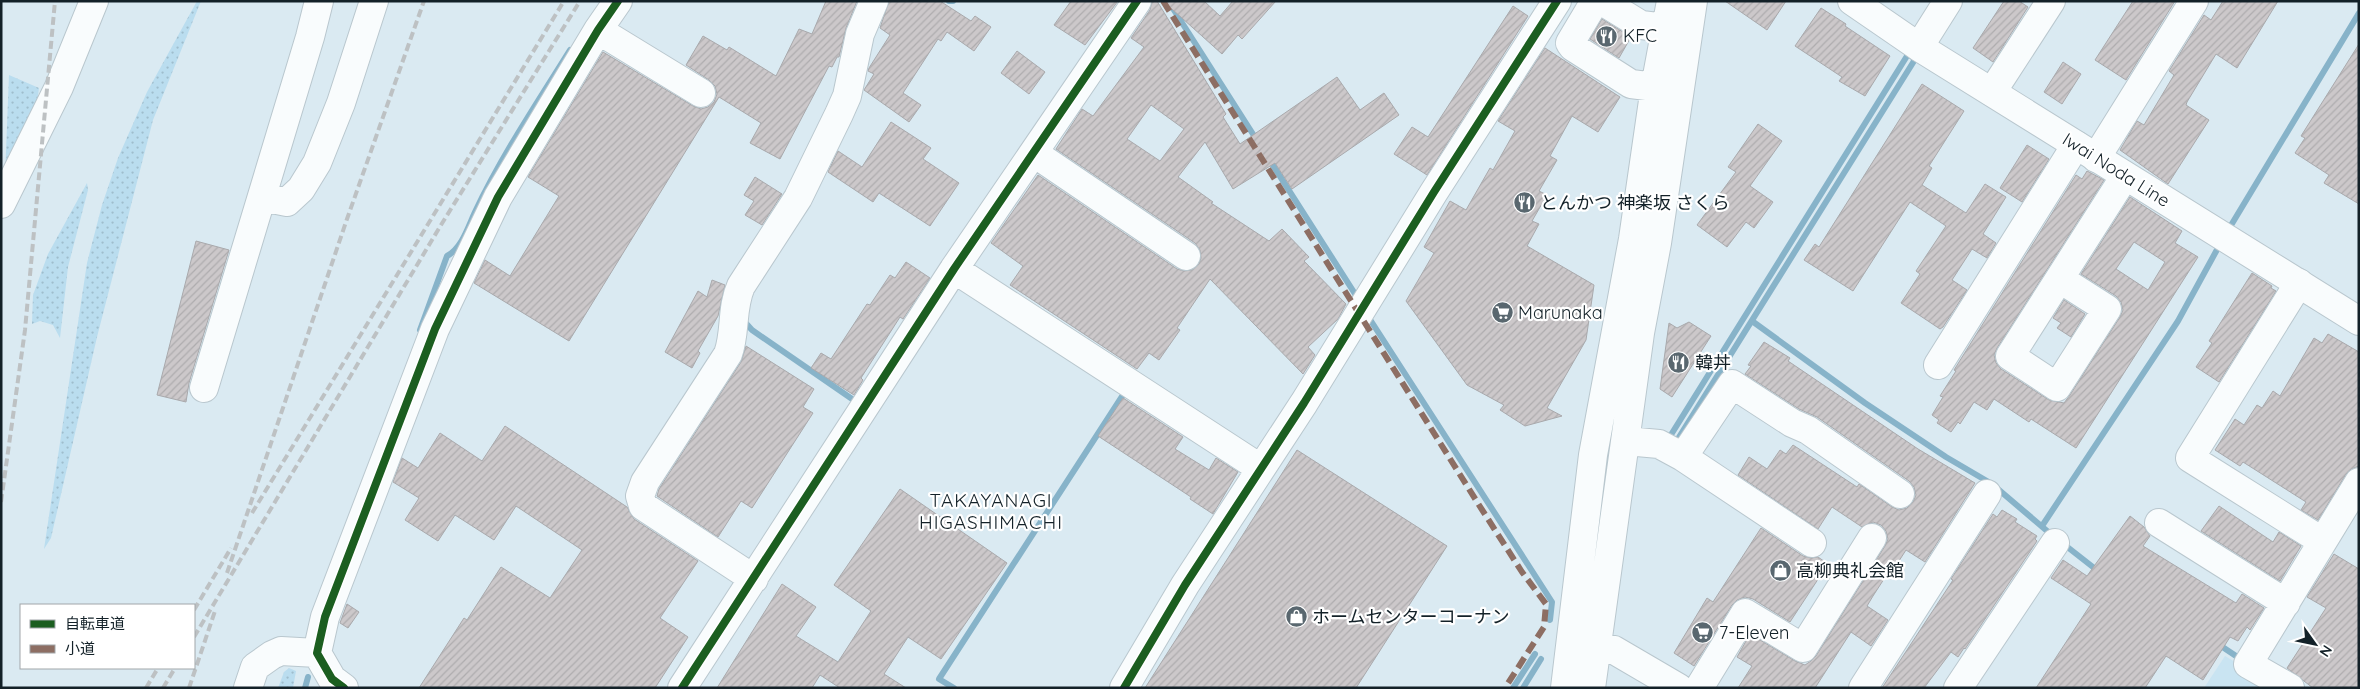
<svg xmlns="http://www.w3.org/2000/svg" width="2360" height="689" font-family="Quicksand,'Noto Sans JP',sans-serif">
	<defs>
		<pattern id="grass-dots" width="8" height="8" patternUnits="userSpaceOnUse" patternTransform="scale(1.25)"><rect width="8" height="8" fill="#baddef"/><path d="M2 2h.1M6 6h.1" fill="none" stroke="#9fbdcd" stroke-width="1.8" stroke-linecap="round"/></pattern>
		<pattern id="building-hatch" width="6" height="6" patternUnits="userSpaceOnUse" patternTransform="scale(1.25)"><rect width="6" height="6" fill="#ccc8ca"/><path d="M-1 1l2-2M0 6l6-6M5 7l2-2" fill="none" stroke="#aeacae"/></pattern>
	</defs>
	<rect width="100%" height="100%" fill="#daeaf2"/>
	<!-- built -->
	<path fill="#c9e4f2" d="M2225 656 2279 688H2204Z"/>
	<!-- grass -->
	<path fill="url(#grass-dots)" d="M197 1H201L153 120 97 337 51 538 44 549 87 263 102 205 118 158 147 92Z
		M9 75 39 88 35 117 5 177Z
		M87 183 88 190 68 267 60 338 53 325 40 321 32 324 33 295 48 254Z
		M289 668 296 671 293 688H278L284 672Z"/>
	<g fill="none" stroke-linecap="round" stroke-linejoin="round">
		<!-- stream -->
		<path stroke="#87b3c9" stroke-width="6" d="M949 1H953
			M1172 7 1258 142
			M1269 159 1357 297
			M2230 227 2359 13
			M743 320 752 330 855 401
			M1371 321 1552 602 1550 620
			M1752 321 1865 403 1946 457 1992 484 2053 536
			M420 330 447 256C462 248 468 227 475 212 502 155 537 103 570 50
			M1669 438 1907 56 1913 55 1914 61 1676 442
			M2042 526 2178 321 2219 246
			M2061 542 2098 571
			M2218 644 2242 660
			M305 688 308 677
			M954 688 939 679 1123 395
			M1513 688 1535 654
			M1523 688 1541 659"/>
	</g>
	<!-- building -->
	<path fill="url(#building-hatch)" stroke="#a9a9ac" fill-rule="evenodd" d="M826 1H857L846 28 839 57H837L832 67 829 66 780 159 750 143 761 123 719 97 569 341 474 283 485 260 510 276 559 196 528 177 603 52 693 106 701 109 708 107 714 102 717 94 715 86 709 80 686 65 703 36 727 50 729 47 776 76 799 29 812 34Z
		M889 1H940L971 21 975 16 991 27 974 51 947 32 941 41 938 39 903 93 921 105 909 122 864 90 874 74 868 71 869 68 890 35 880 28Z
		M1071 1H1118L1085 45 1054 25Z
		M1152 1H1157L1226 114 1223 117 1240 144 1337 77 1360 110 1384 93 1399 115 1292 189 1275 163 1233 189 1205 142 1178 177 1213 202 1211 203 1269 241 1282 229 1309 257 1304 261 1346 304 1338 319 1308 347 1315 355 1303 374 1210 279 1177 328 1180 330 1159 360 1149 353 1137 369 1010 285 1023 266 991 243 1038 175 1177 269 1184 271 1192 270 1199 264 1201 258 1200 250 1195 243 1056 149 1082 109 1093 116 1144 47 1131 38 1150 10ZM1151 105 1184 129 1160 161 1127 139Z
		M1163 1H1204L1220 16 1233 1H1276L1242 39 1238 35 1222 54Z
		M1725 1H1786L1767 30Z
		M2004 1H2019L2028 7 1993 62 1973 48Z
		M2133 1H2175L2126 80 2095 60Z
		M2223 1H2278L2237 68 2216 54 2187 102 2186 105 2209 120 2168 184 2120 150 2137 121 2144 125 2174 75 2169 71 2204 15 2211 20Z
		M1513 6 1528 16 1427 175 1394 154 1412 127 1428 137Z
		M1821 8 1846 24 1845 26 1890 56 1865 96 1839 81 1842 77 1795 46Z
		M1602 19 1631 37 1619 58 1590 39Z
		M2359 44V204L2324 183 2329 175 2295 153 2305 138 2301 136Z
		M1545 48 1620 97 1598 132 1572 116 1550 156 1557 160 1539 191 1547 195 1532 221 1539 224 1527 246 1594 285 1586 340 1547 408 1562 416 1525 426 1500 410 1504 405 1467 385 1406 301 1434 253 1424 247 1450 201 1466 210 1490 168 1493 170 1515 131 1498 121Z
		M1017 51 1045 72 1029 94 1001 73Z
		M2063 62 2081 74 2062 104 2044 92Z
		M1922 84 1964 111 1929 166 1932 168 1922 185 1966 213 1985 184 2006 197 1983 234 1996 243 1987 258 1972 249 1952 280 1967 290 1943 327 1940 329 1901 303 1920 274 1916 271 1946 226 1910 202 1853 291 1804 260 1815 244 1819 247Z
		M891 122 931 148 923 159 959 183 930 226 879 193 873 202 828 172 838 151 862 167Z
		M1758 124 1782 141 1750 186 1773 202 1754 228 1746 222 1727 247 1697 225 1736 172 1728 167Z
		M2027 145 2049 159 2022 202 2000 188Z
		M2087 171 2104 180 1997 348 1994 355 1996 363 2001 369 2049 400 2064 403 2070 395 2120 317 2123 310 2121 302 2116 296 2081 274 2130 197 2182 231 2175 243 2198 257 2076 448 2031 419 2029 422 1994 399 1987 410 1974 402 1960 424 1958 422 1951 432 1937 423 1939 420 1932 415 1943 397 1940 396 1956 371 1954 370 2076 175 2082 179ZM2134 242 2165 262 2148 290 2116 269Z
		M755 177 782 194 762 225 745 215 754 201 744 195Z
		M196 241 229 250 189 383 186 402 157 395Z
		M906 262 930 278 903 319 900 317 861 378 863 380 854 395 811 368 821 353 831 359 867 304 870 305 890 275 895 278Z
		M2252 273 2272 286 2271 288 2276 291 2219 382 2196 367 2212 343 2209 341Z
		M712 280 725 285 718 316 698 351 700 353 692 368 665 352 698 291 707 297Z
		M2064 300 2085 314 2071 337 2057 328 2061 323 2053 318Z
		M1689 322 1711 336 1672 397 1660 389 1669 323 1677 328Z
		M2328 334 2359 352V466L2351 469 2346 474 2318 520 2301 510 2306 502 2243 462 2240 466 2215 450 2235 419 2244 425 2257 405 2262 408 2273 391 2280 396 2314 338 2322 343Z
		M1764 342 1790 358 1788 361 1918 449 1975 483 1925 562 1906 550 1897 564 1895 562 1873 596 1867 606 1888 620 1871 646 1851 632 1815 688H1738L1752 666 1737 657 1750 634 1795 661 1805 665 1811 661 1816 656 1885 546 1888 539 1886 531 1881 525 1873 522 1862 527 1832 507 1818 529 1738 475 1749 457 1767 469 1780 450 1786 454 1793 445 1857 487 1859 484 1892 507 1899 510 1907 508 1913 502 1916 495 1914 487 1909 481 1817 417 1799 409 1745 374 1751 366 1748 365Z
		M746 346 814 389 803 407 813 413 752 508 741 501 718 537 657 496 659 489 741 362Z
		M1123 398 1183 437 1175 449 1209 470 1216 458 1238 472 1213 514 1190 499 1191 497 1098 436Z
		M505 426 627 507 634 519 698 561 660 618 688 637 655 688H419L464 618 467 620 501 567 550 598 582 550 516 506 494 540 455 515 438 541 405 520 419 498 393 482 402 458 418 468 440 433 482 461Z
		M1297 450 1447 546 1356 688H1145Z
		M900 489 1007 563 941 659 908 637 884 674 906 688H840L820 675 812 688H717L782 584 816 607 796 636 838 662 871 611 834 585Z
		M2219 506 2273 542 2279 532 2301 546 2280 581 2201 531Z
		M2002 510 2017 519 2015 522 2037 536 2035 539 2037 541 1965 649 1964 648 1958 657 1951 652 1924 688H1882L1953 580 1951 579 1993 514 1997 517Z
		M2130 516 2144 527 2150 536 2143 546 2236 603 2242 594 2264 608 2250 630 2247 627 2238 641 2230 637 2203 680 2166 656 2145 688H2036L2091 604 2051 578 2063 560 2087 576Z
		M1761 528 1803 556 1811 558 1818 557 1828 564 1790 622 1753 599 1745 597 1737 600 1732 605 1694 666 1674 653 1707 598 1713 602Z
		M2334 554 2359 569V688H2313L2287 668 2326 608 2307 597Z
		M347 604 359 612 348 628 340 623Z"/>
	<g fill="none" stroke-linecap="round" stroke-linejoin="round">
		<defs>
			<path id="minor" d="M1595 1 1570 43 1573 47 1631 84 1655 87
				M1602 1 1641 25 1666 28
				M1852 1 1919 47
				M598 30 701 93
				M1992 92 2051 1
				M1034 153 1186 256
				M2096 158 2194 1
				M262 197 287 202 301 189 317 163 341 103 374 1
				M1 204 59 87 94 1
				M954 269 1260 468
				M2060 279 2107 309 2057 387 2010 356 2125 176
				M2299 283 2190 458 2322 541
				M1938 365 2076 145
				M204 388 310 37 319 1
				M1626 441 1659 444 1683 457
				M2159 523 2286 603
				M1812 543 1683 457 1732 384 1792 423 1808 430 1900 494
				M754 579 643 506 640 496 645 482 728 354C736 332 731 308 741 286L798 198 839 114 847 96 860 34 874 1
				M1578 646 1614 650 1679 688
				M248 688 255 667 272 655 281 651 317 653
				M344 688 332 679 317 653 325 617 435 329 498 197 598 30 618 1
				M682 688 954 269 1137 1
				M1124 688 1185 585 1304 403 1434 192 1557 1
				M1565 688 1593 455 1633 239 1655 87 1671 1
				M1591 688 1640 333 1657 243 1693 1
				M1699 688 1745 613 1803 648 1872 538
				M1863 688 1987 494
				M1958 688 2055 543
				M2290 688 2248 664 2359 482"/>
			<path id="major" d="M1948 1 1919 47 2359 321"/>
		</defs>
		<!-- minor casing -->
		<use href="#minor" stroke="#b9c7ce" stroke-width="30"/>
		<!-- major casing -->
		<use href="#major" stroke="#b9c7ce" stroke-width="30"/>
		<!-- minor -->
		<use href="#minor" stroke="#f9fcfd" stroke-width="28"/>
		<!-- major -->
		<use href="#major" stroke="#f9fcfd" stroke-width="28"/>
		<!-- rail -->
		<path stroke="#bdc1c3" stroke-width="4" stroke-dasharray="8 4" stroke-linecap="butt" d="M1 502 25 330 55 1
			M252 513 564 1
			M227 573 347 219 424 1
			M194 610 231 548
			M194 637 441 225 580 1
			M146 688 158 668
			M163 688 175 668
			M189 688 215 611"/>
		<!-- quiet -->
		<path stroke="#8d6e63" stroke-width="6" stroke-dasharray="12 6" stroke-linecap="butt" d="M1163 1 1479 505 1522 572 1546 604 1544 627 1505 688"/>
		<defs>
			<path id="cycleway" d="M344 688 332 679 317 653 325 617 435 329 498 197 598 30 618 1
				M682 688 954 269 1137 1
				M1124 688 1185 585 1304 403 1434 192 1557 1"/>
		</defs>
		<!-- cycleway casing -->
		<use href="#cycleway" stroke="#fff" stroke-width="11"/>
		<!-- cycleway -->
		<use href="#cycleway" stroke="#1b5e20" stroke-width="8"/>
	</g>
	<!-- icons -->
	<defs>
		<symbol id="restaurant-disc" viewBox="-11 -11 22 22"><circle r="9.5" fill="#59676f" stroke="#fff"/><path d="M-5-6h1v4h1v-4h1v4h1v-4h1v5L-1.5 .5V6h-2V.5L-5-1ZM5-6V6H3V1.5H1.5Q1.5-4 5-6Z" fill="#fff"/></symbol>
		<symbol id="supermarket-disc" viewBox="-11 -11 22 22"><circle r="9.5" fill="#59676f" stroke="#fff"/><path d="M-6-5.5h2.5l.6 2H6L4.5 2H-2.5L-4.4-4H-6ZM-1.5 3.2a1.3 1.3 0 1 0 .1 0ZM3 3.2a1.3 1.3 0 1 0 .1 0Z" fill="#fff"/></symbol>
		<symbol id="shop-disc" viewBox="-11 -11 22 22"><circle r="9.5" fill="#59676f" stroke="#fff"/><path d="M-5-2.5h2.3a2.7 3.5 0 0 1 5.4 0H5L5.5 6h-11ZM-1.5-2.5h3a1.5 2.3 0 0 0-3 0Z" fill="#fff"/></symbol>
	</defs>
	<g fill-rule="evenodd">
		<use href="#restaurant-disc" x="1594" y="24" width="25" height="25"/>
		<use href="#restaurant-disc" x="1512" y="190" width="25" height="25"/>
		<use href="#supermarket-disc" x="1490" y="300" width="25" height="25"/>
		<use href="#restaurant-disc" x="1666" y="350" width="25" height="25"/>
		<use href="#shop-disc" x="1768" y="558" width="25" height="25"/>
		<use href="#shop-disc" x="1284" y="604" width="25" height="25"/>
		<use href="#supermarket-disc" x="1690" y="620" width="25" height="25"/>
	</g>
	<g text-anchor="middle" stroke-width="4.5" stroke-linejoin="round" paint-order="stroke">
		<!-- poi labels -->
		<g font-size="18" fill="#132128" stroke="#fff" text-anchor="start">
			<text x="1623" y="42">KFC</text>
			<text x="1540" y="209">とんかつ 神楽坂 さくら</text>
			<text x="1518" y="319">Marunaka</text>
			<text x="1695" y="369">韓丼</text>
			<text x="1796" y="577">高柳典礼会館</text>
			<text x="1312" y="623">ホームセンターコーナン</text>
			<text x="1719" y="639">7-Eleven</text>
		</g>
		<!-- street labels -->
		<g font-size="18" fill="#132128" stroke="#fff">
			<text transform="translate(2116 170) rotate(32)" y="6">Iwai Noda Line</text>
		</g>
		<!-- neighbourhood labels -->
		<g font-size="19" letter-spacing="1" fill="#132128" stroke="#fff">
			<text x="991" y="507">TAKAYANAGI<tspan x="991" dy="22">HIGASHIMACHI</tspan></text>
		</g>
	</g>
	<!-- border -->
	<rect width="2360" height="689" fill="none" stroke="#132128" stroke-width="5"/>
	<!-- legend -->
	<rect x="20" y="604" width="175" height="65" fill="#ffffff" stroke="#a1a6a9"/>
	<rect x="30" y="620" width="25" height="8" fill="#1b5e20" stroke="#a1a6a9"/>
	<text x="65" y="629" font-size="15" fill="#132128">自転車道</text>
	<rect x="30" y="645" width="25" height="8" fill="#8d6e63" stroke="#a1a6a9"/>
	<text x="65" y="654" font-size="15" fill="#132128">小道</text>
	<!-- north arrow -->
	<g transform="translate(2315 644) rotate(123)" stroke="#ffffff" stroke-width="4" paint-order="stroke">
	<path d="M0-4L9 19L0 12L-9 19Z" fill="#132128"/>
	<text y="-8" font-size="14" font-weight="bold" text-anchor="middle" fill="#132128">N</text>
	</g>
</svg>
